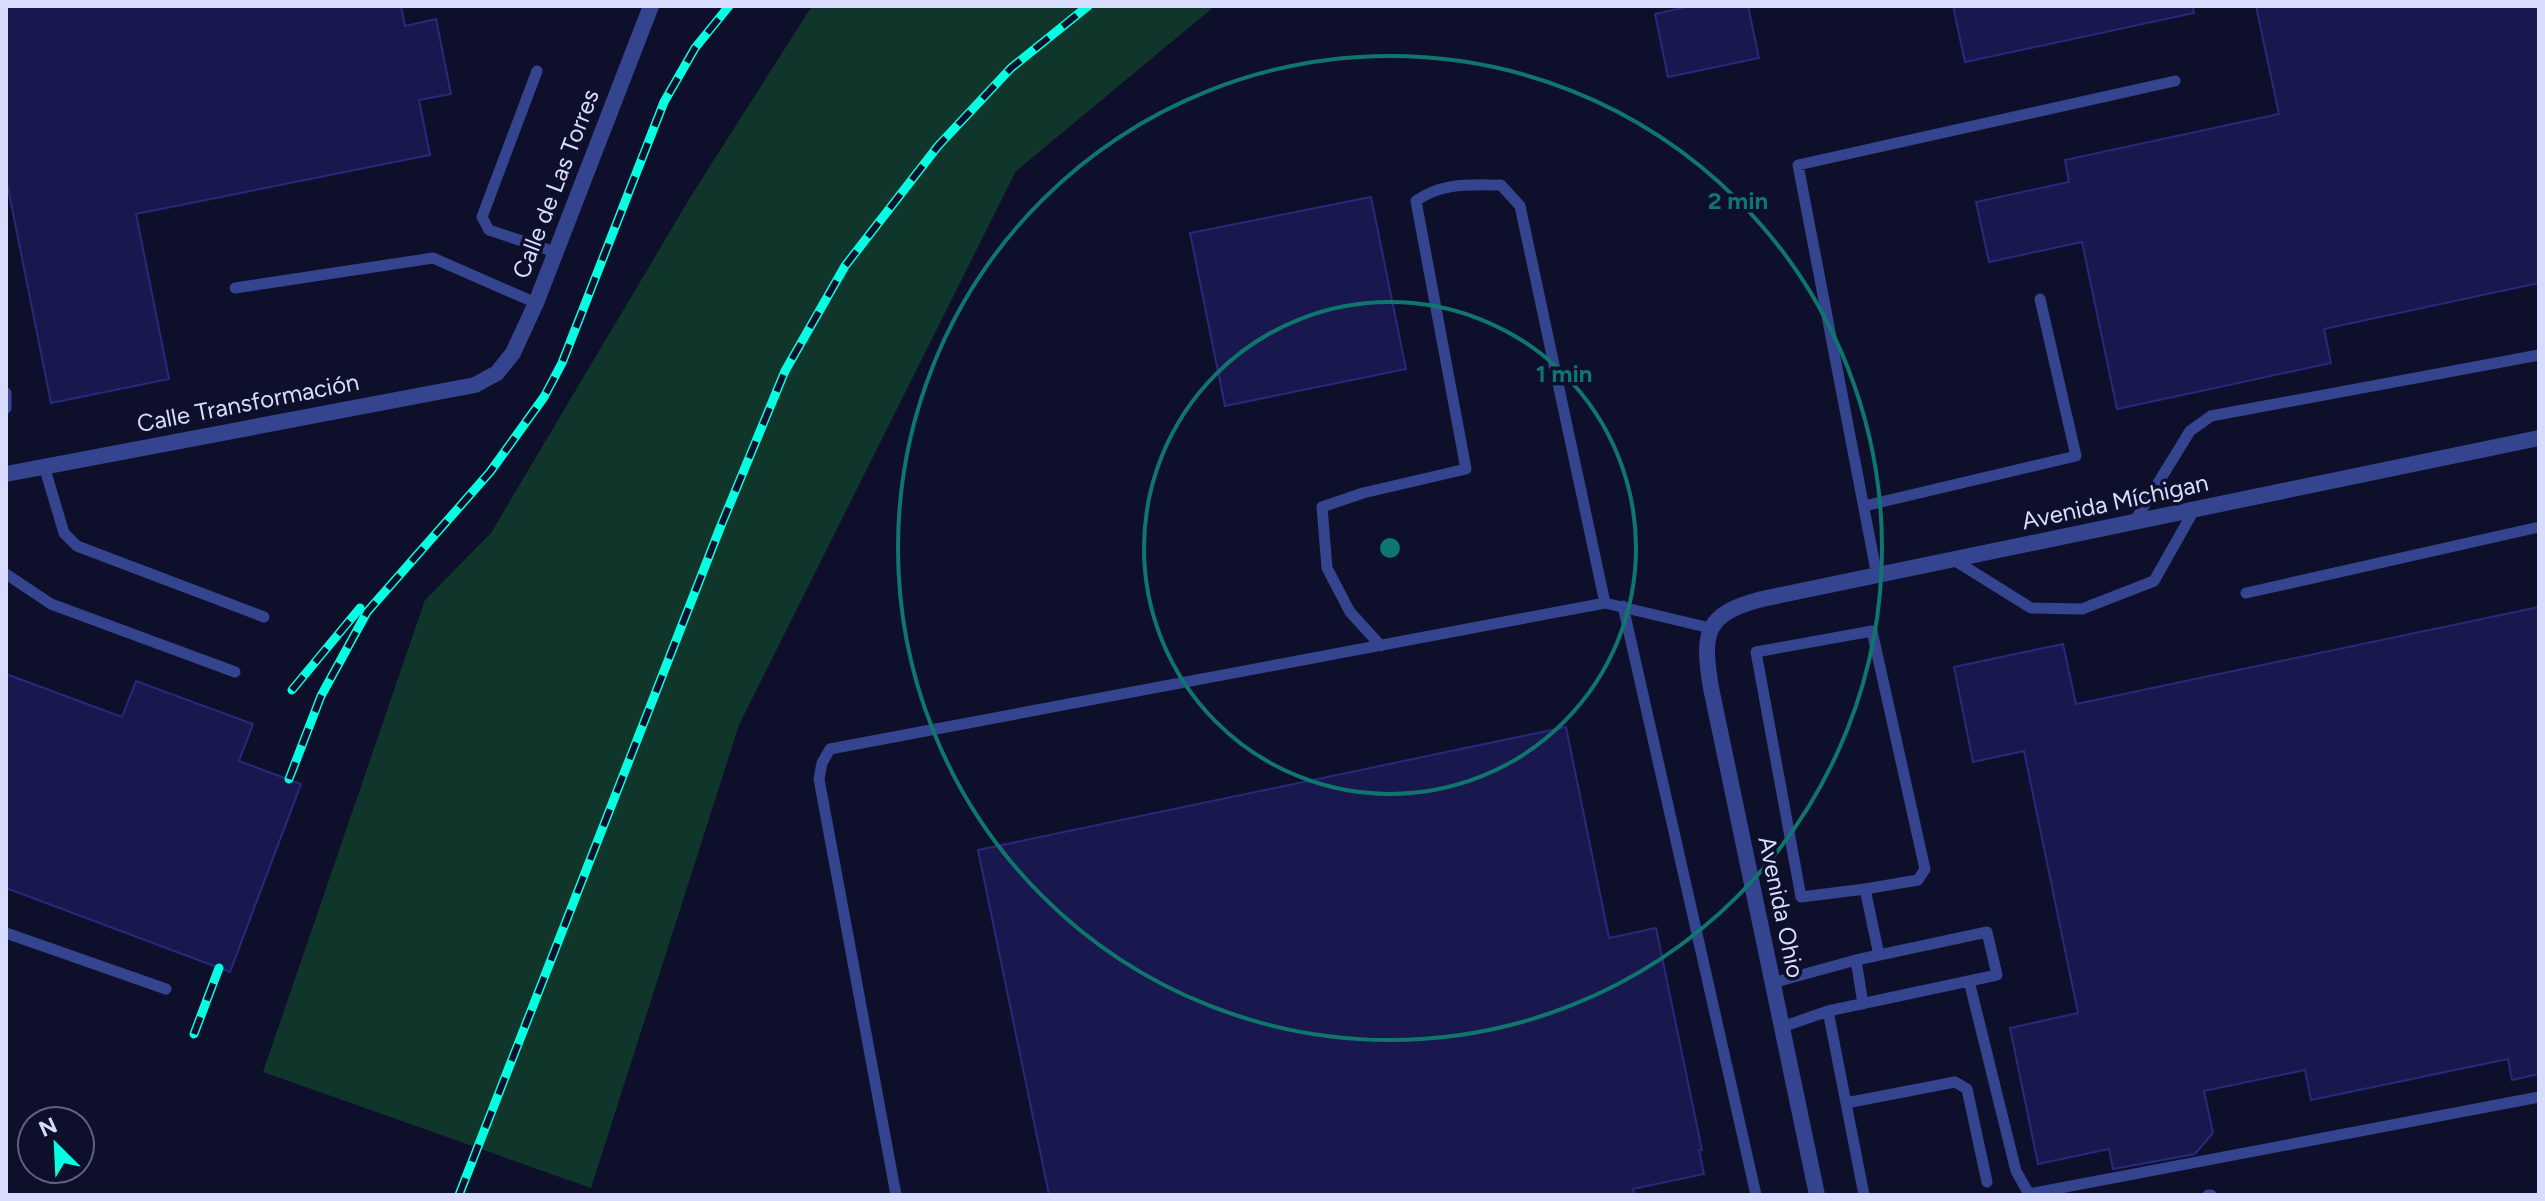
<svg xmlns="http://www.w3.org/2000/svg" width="2545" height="1201" font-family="Figtree,sans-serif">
	<rect width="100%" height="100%" fill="#0e0f2b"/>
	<!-- green -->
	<path fill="#10362c" d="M812 6H1215L1016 171 739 725 591 1188 263 1072 425 600 491 533 691 196Z"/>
	<!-- building -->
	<path fill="#18184e" stroke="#28297c" stroke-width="2" d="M6 6H401L405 26 436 19 451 94 419 100 430 155 136 214 169 379 51 403 6 178Z
		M1690 6H1748L1759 58 1668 77 1655 14Z
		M1953 6H2193L2194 13 1965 62Z
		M2256 6H2539V283L2324 329 2331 363 2117 409 2082 242 1989 262 1976 202 2069 182 2065 160 2279 114Z
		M1371 197 1406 369 1225 406 1190 233Z
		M2539 607V1074L2512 1080 2508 1059 2311 1100 2305 1070 2204 1091 2213 1133 2195 1154 2113 1169 2109 1149 2038 1164 2010 1028 2078 1013 2024 751 1973 762 1954 667 2063 644 2076 704Z
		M6 674 122 717 136 681 253 724 239 761 301 784 230 972 6 888Z
		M1566 727 1609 938 1656 928 1702 1150H1699L1704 1174 1633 1189 1635 1195H1049L978 850Z"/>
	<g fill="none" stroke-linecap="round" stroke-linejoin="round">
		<!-- service -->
		<path stroke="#34448e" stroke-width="11" d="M537 71 482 217 489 230 555 252
			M235 288 433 258 536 303
			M6 393V408
			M44 466 64 533 77 546 264 617
			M1864 506 2076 456 2040 299
			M2134 522 2190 431 2211 416 2539 355
			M1954 560 2031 608 2082 609 2154 581 2194 510
			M6 574 51 604 235 672
			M1877 576 1798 165 2175 81
			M2246 593 2539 527
			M1623 606 1756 1195
			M1381 646 1350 612 1327 568 1322 507 1363 493 1466 469 1416 201C1442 182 1470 185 1501 185L1520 206 1605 603
			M1865 889 1801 897 1756 652 1872 631 1925 869 1918 880 1865 889 1879 955
			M6 933 166 989
			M1856 960 1863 1004
			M1969 981 2016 1171 2029 1194 2539 1097
			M1772 983 1856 960 1987 932 1997 975 1828 1011 1782 1027
			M1828 1011 1864 1195
			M1846 1103 1955 1082 1967 1089 1987 1182
			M896 1195 819 779 822 763 830 749 1605 603 1710 628
			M2208 1195H2211"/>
		<!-- minor -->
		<path stroke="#34448e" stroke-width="16" d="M6 474 475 385 497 373 513 353 536 303 651 6
			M1817 1195 1711 688C1702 633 1704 614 1762 599L2539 438"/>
		<defs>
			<path id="rail" d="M292 690 360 608
				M289 779 321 696 367 612 490 472 544 397 562 363 664 102 695 48 729 6
				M194 1034 219 968
				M459 1195 720 528 785 371 845 266 938 146 1011 68 1088 6"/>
		</defs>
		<!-- rail casing -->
		<use href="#rail" stroke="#04ffe2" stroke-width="9"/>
		<!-- rail -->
		<use href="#rail" stroke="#0e0f2b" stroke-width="6" stroke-dasharray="18" stroke-linecap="butt"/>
	</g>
	<!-- distance rings -->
	<g fill="none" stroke="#0f766e" stroke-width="4">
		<circle cx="1390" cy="548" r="246"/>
		<circle cx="1390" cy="548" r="492"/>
	</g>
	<g text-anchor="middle" stroke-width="7" stroke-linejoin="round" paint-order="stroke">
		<!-- street labels -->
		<g font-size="24" fill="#d8dcff" stroke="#0e0f2b">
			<text transform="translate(556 184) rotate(-69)" y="8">Calle de Las Torres</text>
			<text transform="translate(248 403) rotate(-11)" y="8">Calle Transformación</text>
			<text transform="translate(2115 502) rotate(-12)" y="8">Avenida Míchigan</text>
			<text transform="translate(1781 907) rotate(78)" y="8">Avenida Ohio</text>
		</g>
	</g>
	<circle cx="1390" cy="548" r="12" fill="#0f766e" stroke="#0e0f2b" stroke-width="4"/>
	<g font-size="24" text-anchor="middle" font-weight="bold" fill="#0f766e" stroke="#0e0f2b" stroke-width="7" stroke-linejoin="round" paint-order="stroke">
		<text x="1738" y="209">2 min</text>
		<text x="1564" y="382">1 min</text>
	</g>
	<!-- border -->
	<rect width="2545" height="1201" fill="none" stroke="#d8dcff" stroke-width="16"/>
	<!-- north arrow -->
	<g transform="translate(56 1145) rotate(336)"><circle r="38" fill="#0e0f2b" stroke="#5f6180" stroke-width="2"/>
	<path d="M0-6L14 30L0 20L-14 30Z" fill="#04ffe2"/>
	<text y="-12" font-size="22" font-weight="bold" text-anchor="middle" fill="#d8dcff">N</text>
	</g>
</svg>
